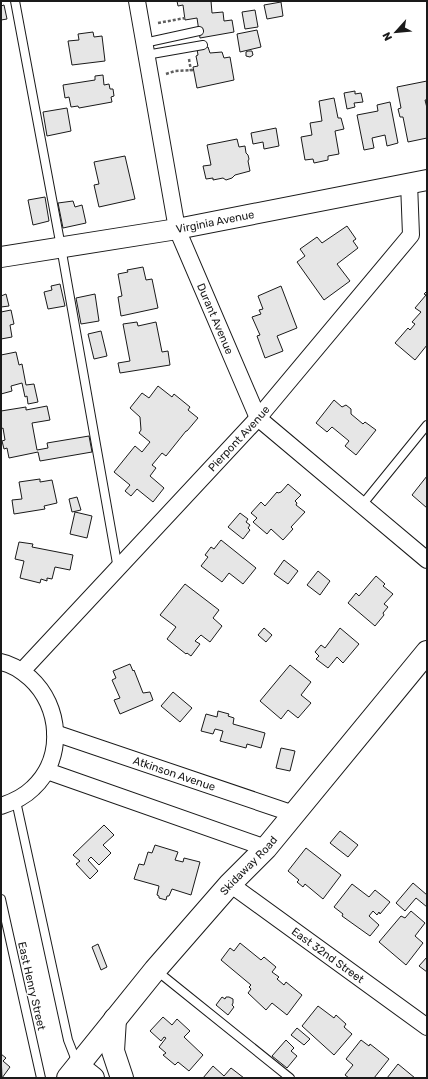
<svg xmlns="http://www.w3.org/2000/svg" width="428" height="1079" font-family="Rubik,sans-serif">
	<rect width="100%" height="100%" fill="#fff"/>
	<!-- building -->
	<path fill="#e6e6e6" stroke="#1a1a1a" d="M177 1H211L212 13 223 12 224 21 232 20 234 32 200 38 197 18 185 20 183 5 178 6Z
		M281 2 283 16 267 19 264 5Z
		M4 5 7 19 1 20V6Z
		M255 10 258 27 245 29 242 12Z
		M257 30 261 47 240 52 237 34Z
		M93 32 94 37 102 36 105 61 72 65 68 41 79 40 78 34Z
		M208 47 210 53 222 52 224 58 230 57 234 80 197 88 193 67 198 66 196 56 198 55 197 49Z
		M248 51H252L253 55 250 57 246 56V52Z
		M103 75 104 85 109 84 110 89H113L114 96 111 97 112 102 79 108 78 106 71 107 69 97 65 98 63 85 95 80V76Z
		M427 81V100H425L427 108V138L408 142 403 117H400L398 109 401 108 397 87Z
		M355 91V94L361 93 363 102 354 103 355 107 347 109 344 93Z
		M334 98 338 118H341L344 129 335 131 339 154 328 156V160L314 163 313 159 305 160 301 137 312 135 310 123 322 121 319 101Z
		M390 102 398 143 387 146 385 135 372 138 374 148 364 150 357 115 378 111 377 105Z
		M67 108 71 131 47 136 43 112Z
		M276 128 279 146 264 149 263 142 253 144 251 133Z
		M237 139 239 147 245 146 246 153 248 155 249 159 248 161 250 171 235 175 232 178 226 180 223 178 213 180V178L206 179 203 166 211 165 207 145Z
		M125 156 135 199 99 207 94 185 99 184 94 162Z
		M45 197 49 221 33 225 28 200Z
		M73 201 75 207 82 205 86 223 63 228 58 203Z
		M347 226 356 239 353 241 358 248 337 264 350 281 324 300 297 262 305 256 300 249 317 237 322 243Z
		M143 267 146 280 152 279 158 308 121 316 118 297 122 296 118 274 128 272 127 270Z
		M60 284 65 306 48 309 44 292 52 290 51 286Z
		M281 286 297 328 277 336 283 351 265 358 257 336 260 335 252 317 261 314 259 310 263 309 258 296Z
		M427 291V345L415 360 395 343 408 328 410 330 415 324 412 322 421 312 415 308 426 295 424 294Z
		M6 294 9 306 1 307V296Z
		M95 294 99 321 81 324 76 298Z
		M11 310 14 324 10 325 12 337 1 339V312Z
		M137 322 138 326 156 322 162 352 168 351 170 365 120 373 118 363 130 361 123 324Z
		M101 331 107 356 94 359 88 334Z
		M16 352 19 365 22 364 26 385 34 384 38 402 28 404 27 396 25 397 22 383 11 386 12 391 1 394V355Z
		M158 386 172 397 174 394 190 407 188 410 198 418 187 431H186L166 456 162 453 152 465 156 468 150 476 164 488 153 502 137 489 131 496 125 491 130 485 114 472 135 446 142 452 150 442 139 433 141 430 140 417 130 408 142 393 149 398Z
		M334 400 342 407 346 405 351 409V414L363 424 365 422 376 430 356 455 345 446 349 441 332 427 327 432 316 423Z
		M47 406 50 420 32 423 37 450 48 448 47 443 89 436 92 452 40 461 38 452 9 458 7 448 4 449 2 441 5 440 3 428 1 429V411L26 407V410Z
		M427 476V508L412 495Z
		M40 479V482L52 480 57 503 44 506 45 509 14 514 12 500 22 499 19 482Z
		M288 484 301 495 295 501 297 503 296 505 305 512 291 527 293 529 283 540 271 529 267 534 253 522 257 518 251 513 261 502 265 506 277 492 278 493 281 492Z
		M77 497 81 510 72 512 69 499Z
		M75 512 92 516 87 538 70 534Z
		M240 513 248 519 246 522 250 525 248 528 250 530 243 539 228 527Z
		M221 540 256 568 243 584 229 573 222 582 201 566 208 557 205 555 211 547 214 549Z
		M19 542 33 544 32 547 73 555 70 570 55 567 52 579 47 578V581L41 579 40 583 20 578 24 561 15 559Z
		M284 560 298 571 288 584 274 574Z
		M318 571 330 581 320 595 307 585Z
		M376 576 385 584 383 586 393 594 384 604 388 607 383 613 384 615 375 626 348 603 356 593 359 596Z
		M185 584 219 610 213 618 222 626 210 642 201 635 195 641 200 644 191 656 187 653 186 654 167 639 176 627 160 615Z
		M264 628 272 635 266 642 258 635Z
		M340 628 359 644 343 663 337 657 328 668 316 659 319 656 315 652 321 645 325 648Z
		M130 664 133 671 134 670 143 693 150 692 153 700 120 714 114 700 120 698 112 680 116 678 113 671Z
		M290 665 311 682 301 695 311 703 298 718 288 710 281 719 260 701Z
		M173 692 192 708 180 722 161 706Z
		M218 711 229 714 228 716 234 718 233 724 265 733 261 748 247 744 246 748 220 741 223 731 215 729 213 734 201 731 206 714 217 717Z
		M281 748 295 751 290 771 276 768Z
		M104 825 114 835 103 845 111 853 99 865 91 857 88 860 98 871 90 879 76 864 80 861 73 855Z
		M340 831 358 845 348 857 330 843Z
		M155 845 178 852 175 860 183 862 184 858 200 862 191 895 172 889 169 896H167L166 900 159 898V896L157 895 159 886 134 879 139 864 144 865 148 852 152 853Z
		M306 848 341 875 323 899 305 884 303 887 297 882 299 880 288 871Z
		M413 883 427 895V907L416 898 405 911 396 903Z
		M352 884 369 897 375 890 390 902 380 914 379 912 377 915 373 911 369 916 379 925 370 936 342 916 343 914 334 907Z
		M411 911 425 923 415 936 423 943 406 965 379 942 401 916 405 918Z
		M240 943 261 960 264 957 276 967 272 972 279 977 277 979 284 985 286 982 302 995 287 1015 272 1003 266 1010 248 993 251 989 249 987 251 985 221 960 230 948 234 951Z
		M98 944 107 967 101 970 92 947Z
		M427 957V972L419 966Z
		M222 997 225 999 226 997H229L233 999V1003L232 1005 234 1007 228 1015 216 1005Z
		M318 1006 334 1018 336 1015 346 1024 344 1027 352 1034 334 1055 302 1026Z
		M163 1017 172 1025 177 1019 190 1031 184 1037 203 1055 189 1071 178 1062 175 1065 163 1055 166 1053 159 1047 166 1038 164 1037 161 1041 150 1031Z
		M297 1028 310 1039 304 1045 291 1035Z
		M286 1040 294 1048 291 1051 297 1056 287 1068 272 1056Z
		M361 1040 369 1046 370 1044 389 1059 374 1078H349L345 1075 353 1065 346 1059Z
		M1 1054 6 1058 3 1061 10 1067 2 1078Z
		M398 1064 415 1078H387Z
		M213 1066 224 1076 231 1068 244 1078H203Z"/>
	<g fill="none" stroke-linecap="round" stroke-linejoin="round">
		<defs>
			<path id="service" d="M15 1 61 247 118 569
				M144 43 199 31
				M146 55 203 45
				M362 505 427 425
				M16 801 68 1040 77 1063
				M1 899 41 1078
				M157 971 290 1078"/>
			<g id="minor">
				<path id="s1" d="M137 1 177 229 258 418 427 560"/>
				<path d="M1 662C12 664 22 671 30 678 61 706 65 758 33 788 24 797 13 802 1 806"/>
				<path id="s2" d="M22 671 258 418 411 235 409 183"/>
				<path id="s3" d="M55 733 294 814"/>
				<path d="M47 771 266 848"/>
				<path id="s4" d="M230 884 427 1027"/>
			</g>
			<g id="tertiary">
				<path id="s5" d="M1 257 177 229 427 180"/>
			</g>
			<g id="secondary">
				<path d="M115 1019 113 1051 122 1078"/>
				<path d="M78 1066 93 1078"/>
				<path id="s6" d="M68 1078 155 970 230 884 266 848 427 652"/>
			</g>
		</defs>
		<!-- service casing -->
		<use href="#service" stroke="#1a1a1a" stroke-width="10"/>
		<!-- minor casing -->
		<use href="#minor" stroke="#1a1a1a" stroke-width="18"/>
		<!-- tertiary casing -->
		<use href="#tertiary" stroke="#1a1a1a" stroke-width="22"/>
		<!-- secondary casing -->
		<use href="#secondary" stroke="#1a1a1a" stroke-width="24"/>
		<!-- path -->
		<path stroke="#5f5f5f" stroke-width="2.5" stroke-dasharray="3 2" stroke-linecap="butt" d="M158 23 185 18
			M189 59 191 71
			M166 74 175 71 193 70"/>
		<!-- service -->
		<use href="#service" stroke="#fff" stroke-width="8"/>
		<!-- minor -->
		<use href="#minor" stroke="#fff" stroke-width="16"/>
		<!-- tertiary -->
		<use href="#tertiary" stroke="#fff" stroke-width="20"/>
		<!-- secondary -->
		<use href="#secondary" stroke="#fff" stroke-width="22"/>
	</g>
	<g text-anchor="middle" stroke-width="3" stroke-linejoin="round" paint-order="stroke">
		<!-- street labels -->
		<g font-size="11" fill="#1a1a1a" stroke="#fff">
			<text dy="4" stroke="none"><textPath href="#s5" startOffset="217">Virginia Avenue</textPath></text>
			<text dy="4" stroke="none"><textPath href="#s1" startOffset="329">Durant Avenue</textPath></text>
			<text dy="4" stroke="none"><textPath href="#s2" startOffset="318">Pierpont Avenue</textPath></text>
			<text dy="4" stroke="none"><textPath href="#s3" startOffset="126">Atkinson Avenue</textPath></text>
			<text dy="4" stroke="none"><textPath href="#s6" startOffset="279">Skidaway Road</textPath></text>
			<text dy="4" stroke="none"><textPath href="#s4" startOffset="121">East 32nd Street</textPath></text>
			<text transform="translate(32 986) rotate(77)" y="4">East Henry Street</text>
		</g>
	</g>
	<!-- border -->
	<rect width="428" height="1079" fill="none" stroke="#1a1a1a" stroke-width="4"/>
	<!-- north arrow -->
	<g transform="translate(396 32) rotate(243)" stroke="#ffffff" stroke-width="3" paint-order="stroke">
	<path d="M0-3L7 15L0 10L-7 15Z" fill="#1a1a1a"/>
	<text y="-6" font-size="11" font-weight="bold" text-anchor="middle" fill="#1a1a1a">N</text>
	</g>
</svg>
